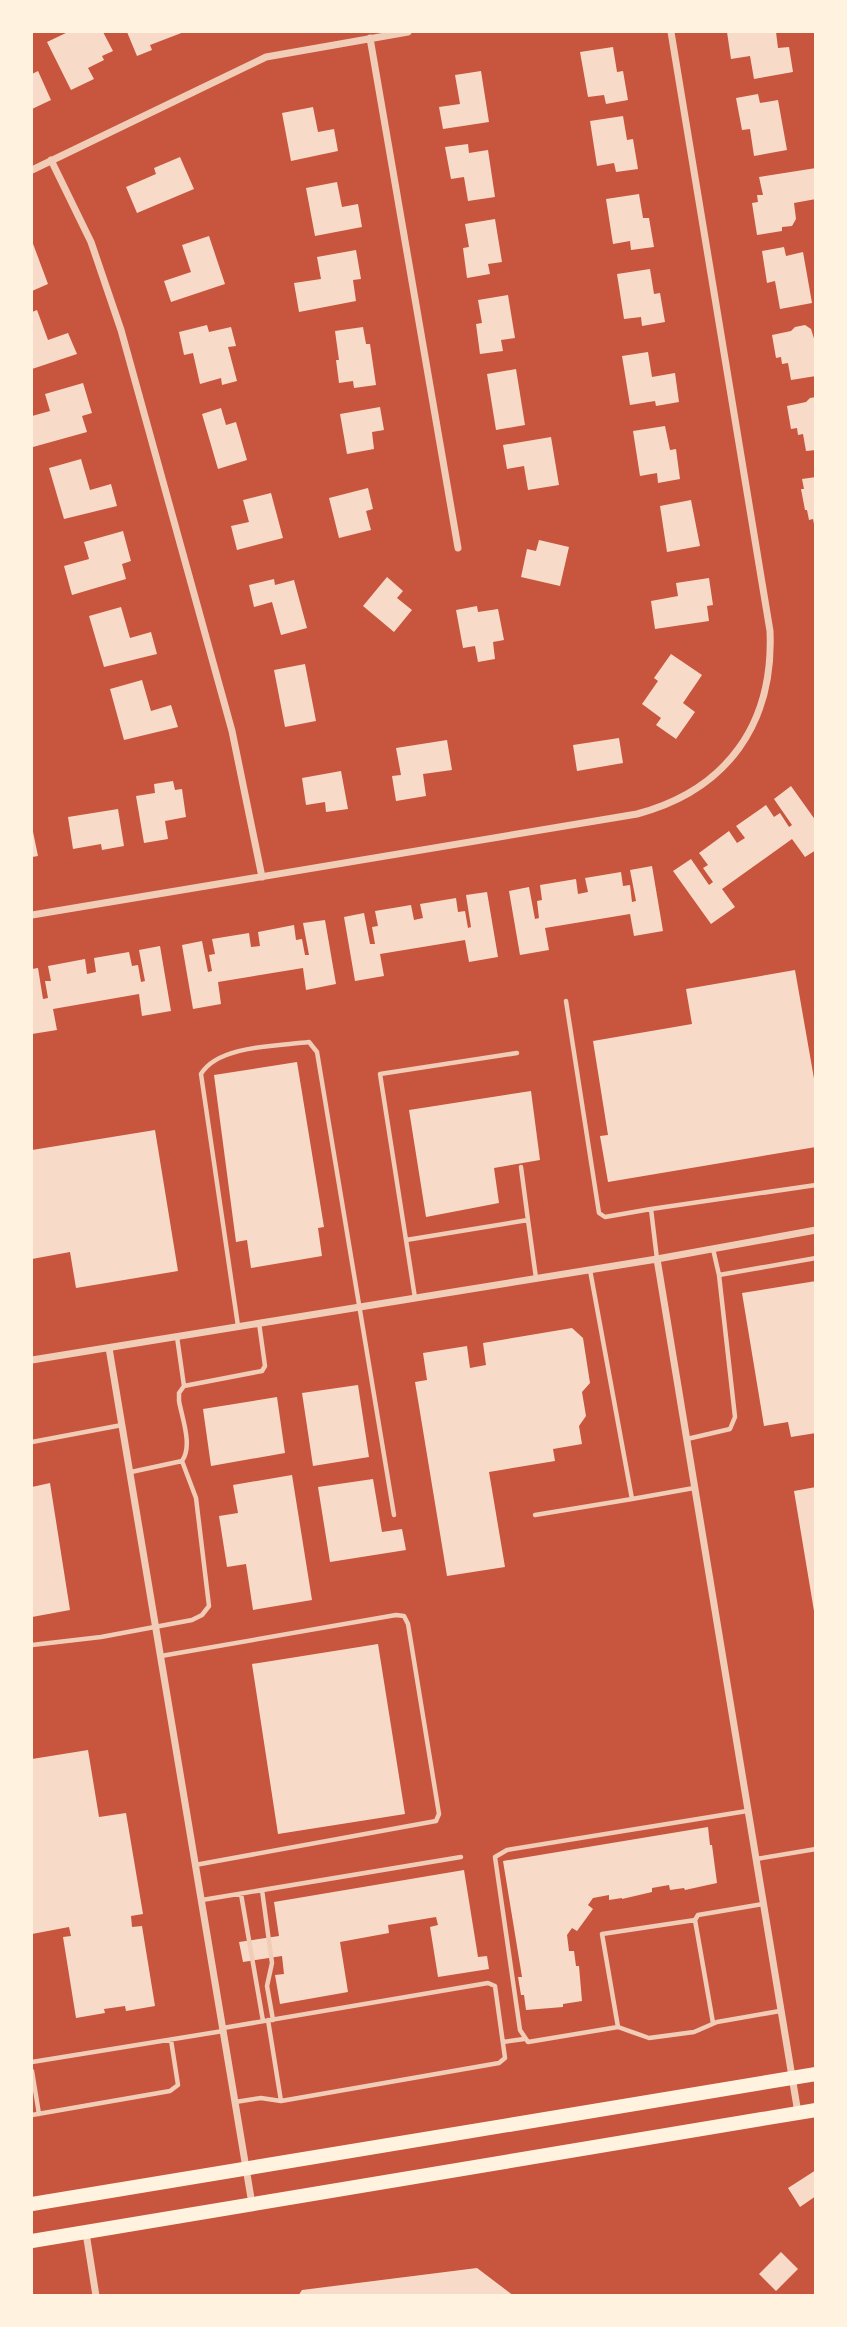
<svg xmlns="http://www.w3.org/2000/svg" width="847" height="2327" font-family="Bitter,serif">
	<rect width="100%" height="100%" fill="#c8553d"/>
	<!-- building -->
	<path fill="#f7dbc8" d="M68 32H103L113 51 102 56 104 60 88 68 94 79 71 90 47 42Z
		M127 32H184L150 45 152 50 137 56Z
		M727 32H776L778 48 789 47 793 72 754 79 750 56 731 59Z
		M613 47 617 72 623 71 628 100 606 104 604 95 588 97 580 52Z
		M38 71 51 100 32 109V74Z
		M481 71 489 122 443 129 439 107 460 104 455 75Z
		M758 94 760 103 778 100 787 150 754 156 750 129 742 130 736 98Z
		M313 107 318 132 334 129 338 151 291 161 282 113Z
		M623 116 627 140 633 139 638 169 616 172 614 163 597 166 590 121Z
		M468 144 469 153 488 150 495 197 468 201 464 177 451 179 445 147Z
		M180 157 194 189 137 213 126 187 156 174 154 168Z
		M816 168V199L794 203 796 219 792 226 782 227V231L757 235 752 203 758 202 757 195H763L759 177Z
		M337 182 342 207 358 204 362 227 315 236 306 188Z
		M639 194 643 218H649L654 247 631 250 630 241 613 244 606 199Z
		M495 219 502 262 488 264 490 274 467 278 463 248 469 247 465 224Z
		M209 236 225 284 171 302 164 281 191 272 182 245Z
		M32 241 48 284 32 291Z
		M784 247 786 256 803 252 812 303 780 309 775 281 767 283 762 251Z
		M356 250 361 279 353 280 356 301 299 312 294 283 321 279 317 257Z
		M650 269 654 294 660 293 665 322 642 326 641 317 624 319 617 274Z
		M508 295 515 338 501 340 503 351 480 354 476 324 482 323 478 300Z
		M37 310 48 340 68 333 77 354 32 369V312Z
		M207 325 209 332 231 327 236 346 228 347 237 381 222 385 221 378 200 384 193 353 184 355 179 332Z
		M805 325 811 329 816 345V376L791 380 788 363 782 364 781 357 776 358 772 335 791 331 795 327Z
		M363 327 366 344H370L376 385 354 388 353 381 339 383 336 360H339L335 331Z
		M648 352 652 377 675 373 679 402 656 406 655 401 630 405 622 356Z
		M516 369 525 425 496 430 487 374Z
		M83 383 92 413 82 416 87 432 33 447 32 416 50 411 45 394Z
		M816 397V450L806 451 803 434 798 435 797 428 791 429 787 406 806 402 810 398Z
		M380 407 384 430 372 432 374 449 347 454 340 414Z
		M221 408 226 425 236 422 247 460 218 469 202 414Z
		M665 426 670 450 676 449 680 479 658 483 657 473 640 476 633 431Z
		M551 437 559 485 528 490 524 466 507 469 503 445Z
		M81 459 90 490 111 484 117 506 64 519 49 468Z
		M816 477V524H814L813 519 809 520 807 510H805L801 489H804L802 479Z
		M368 488 373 509 366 511 371 530 339 538 329 498Z
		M271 493 283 538 237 550 231 526 249 522 243 500Z
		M691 500 700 546 667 552 660 506Z
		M123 531 131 561 122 564 126 579 72 595 64 566 89 559 84 542Z
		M539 540 569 547 560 586 521 577 527 549 536 551Z
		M387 577 403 591 397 598 412 610 394 632 363 606Z
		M709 578 713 605 707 606 709 621 655 629 651 601 678 596 676 583Z
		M274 579 275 585 294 580 307 628 281 635 272 602 254 607 249 585Z
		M477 606 478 612 498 609 504 640 493 642 495 659 478 662 475 646 463 648 456 610Z
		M121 607 130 638 151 632 157 654 104 667 89 616Z
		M671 654 702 675 683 703 695 712 676 739 656 725 661 718 642 704 658 681 654 678Z
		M305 664 316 721 285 727 274 670Z
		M142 680 151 711 171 705 178 727 124 740 110 689Z
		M619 738 623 763 577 771 573 745Z
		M447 740 452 770 423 774 426 796 396 801 392 776 401 775 396 748Z
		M341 771 348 809 326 812 325 802 306 805 302 778Z
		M173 781 175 790 182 789 186 817 165 821 168 839 144 843 136 796 155 793 154 784Z
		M791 786 816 821V850L805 857 792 839 722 889 735 907 711 924 673 871 691 859 709 885 713 882 703 868 708 865 699 853 729 831 737 843 745 838 736 826 766 805 774 817 780 813 789 827 792 825 774 799Z
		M118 809 124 846 102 850 101 844 73 849 68 817Z
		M32 827 38 856 32 857Z
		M652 866 663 931 634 936 630 914 545 928 549 950 520 955 509 891 529 887 535 919 539 918 537 901 542 900 540 885 576 879 578 894 588 892 585 878 621 872 623 886 630 885 632 902 636 901 630 870Z
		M487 892 498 957 469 962 465 940 380 954 384 976 355 981 344 917 364 913 370 944H375L372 927 378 926 375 911 411 905 414 920 423 918 420 904 456 898 458 912 465 911 468 928 471 927 466 895Z
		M325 920 336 984 306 990 303 968 218 982 221 1004 193 1009 182 945 202 941 208 972 212 971 209 955 215 954 212 939 249 933 251 947 260 946 258 932 294 925 296 940 302 939 305 955H309L303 923Z
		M160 946 171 1011 142 1016 139 994 53 1009 57 1030 32 1034V969L38 968 43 999 48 998 45 981H51L48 966 85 959 87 974 96 972 94 958 129 952 132 966 138 965 141 982 145 981 139 950Z
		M795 970 816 1090V1147L608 1182 600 1136 608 1135 593 1041 692 1024 686 989Z
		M297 1062 324 1227 318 1228 322 1256 251 1268 247 1240 236 1242 214 1075Z
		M531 1091 540 1160 494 1168 499 1203 426 1217 409 1110Z
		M155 1130 178 1271 76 1288 70 1252 32 1259V1150Z
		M816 1281V1433L791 1437 788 1422 764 1426 742 1293Z
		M572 1328 583 1338 590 1383 582 1392 586 1416 579 1426 582 1444 553 1449 555 1461 489 1472 505 1567 447 1576 415 1382 427 1380 423 1353 467 1346 470 1368 486 1365 483 1343Z
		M358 1385 369 1457 313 1466 302 1393Z
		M277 1397 285 1453 211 1466 203 1409Z
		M292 1475 312 1600 253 1610 246 1564 227 1567 219 1516 238 1513 233 1485Z
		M373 1479 382 1532 402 1529 406 1550 330 1562 318 1487Z
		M50 1483 70 1610 32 1617V1487Z
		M816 1487V1611H814L794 1491Z
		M378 1644 405 1814 278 1834 252 1664Z
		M88 1750 99 1817 126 1813 143 1914 131 1916 132 1927 142 1926 155 2006 126 2011 125 2006 104 2009 105 2013 76 2018 63 1937 71 1936 69 1927 32 1934V1759Z
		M708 1827 710 1845H712L717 1883 685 1890 684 1888 670 1890 669 1885 652 1888V1892L622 1899V1898L609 1900V1895L593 1898 588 1905 593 1909 577 1931 572 1928 567 1935 569 1951H574L576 1966H579L582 2001 563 2004V2007L526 2010 524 1995H521L518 1977H522L503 1861Z
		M464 1870 478 1957 487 1956 489 1969 438 1977 430 1927 438 1925 436 1917 388 1925 389 1933 340 1942 348 1992 280 2004 275 1975 284 1974 282 1956 243 1962 239 1942 279 1936 274 1902Z
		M816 2170V2196L800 2207 788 2188Z
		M781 2252 798 2269 776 2291 759 2274Z
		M477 2268 514 2296H298L302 2290Z"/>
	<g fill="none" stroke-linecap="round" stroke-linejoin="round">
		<!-- service -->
		<path stroke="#f1ccb7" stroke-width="4.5" d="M566 1001 599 1213 605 1217 651 1209 657 1259
			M521 1167 528 1220
			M651 1209 816 1185
			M406 1240 380 1074 517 1053
			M590 1270 632 1499 694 1488
			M719 1275 816 1258
			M415 1298 406 1240 528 1220 536 1278
			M238 1326 201 1074C218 1045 278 1046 309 1042L317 1052 394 1515
			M177 1337 184 1386
			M687 1439 730 1429 735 1417 719 1275 713 1249
			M32 1442 122 1425
			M131 1472 182 1461C193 1446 182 1418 179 1401V1393L184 1386 262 1371 265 1366 259 1323
			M535 1515 632 1499
			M32 1645 101 1637 192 1620 202 1615 209 1606 196 1498 182 1461
			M161 1656 396 1615 404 1616 408 1624 439 1814 436 1821 195 1865
			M747 1811 507 1850 495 1857 520 2030 528 2042 618 2027 649 2038 694 2032 717 2022 780 2011
			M756 1859 816 1849
			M262 1890 272 1963 267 1986 273 2020
			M241 1894 263 2021
			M202 1900 461 1857
			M268 2020 281 2101
			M713 2023 695 1920 698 1915 763 1904
			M618 2027 602 1934 695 1920
			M223 2028 488 1983 495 1986 505 2058 499 2063 281 2101 261 2098 235 2102
			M503 2042 524 2039
			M32 2062 223 2031
			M32 2071 39 2114
			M32 2115 170 2091 178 2085 171 2040"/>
		<!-- minor -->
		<path stroke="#f1ccb7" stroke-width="7" d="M370 38 458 548
			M51 160 91 242 121 330 232 731 262 877
			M32 170 266 57 408 32
			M32 915 637 814C727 790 774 724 770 631L671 32
			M657 1259 798 2113
			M109 1348 252 2204
			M32 1360 657 1259 816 1230
			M86 2233 96 2296"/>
		<!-- primary -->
		<path stroke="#fff3e0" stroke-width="14" d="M32 2204 816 2074
			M32 2241 816 2110"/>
	</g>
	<!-- border -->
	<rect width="847" height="2327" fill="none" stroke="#fff3e0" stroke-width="66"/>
</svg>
